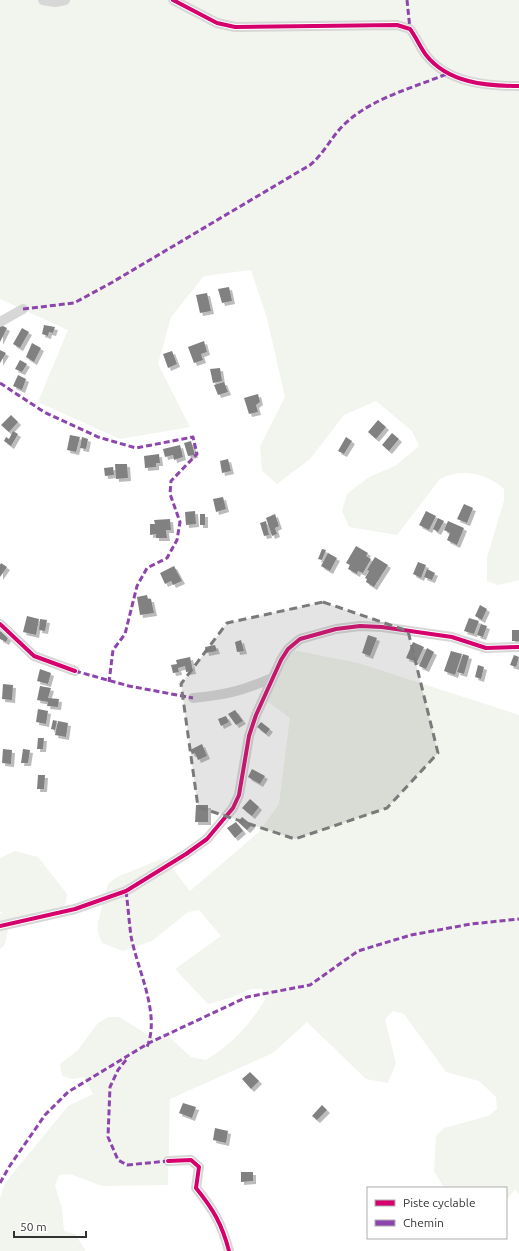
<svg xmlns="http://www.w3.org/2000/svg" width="519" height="1251" font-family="Ubuntu,sans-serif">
	<defs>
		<filter id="shadow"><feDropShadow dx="3" dy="3" stdDeviation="0" flood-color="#0004"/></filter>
	</defs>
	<rect width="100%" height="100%" fill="#fff"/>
	<!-- green -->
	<path fill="#f1f5ed" d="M0 0H519V580L498 585 487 581V557L504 501V489C486 473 461 468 440 479L397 535 349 527 342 511 347 494 369 477 395 466 419 446 412 431 376 401 344 415 310 459 277 484 262 471 260 446 285 397 267 318 251 270 204 276 171 317 158 364 190 427 120 439 38 402 68 330 0 299Z
		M288 649 358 663 519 715V1195L515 1189 506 1201V1188H444L434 1171 436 1136 444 1128 488 1116 497 1109 496 1097 479 1081 446 1072 404 1014 393 1011 385 1019 396 1063 388 1083 366 1079 307 1022 273 1053 170 1099 168 1185 102 1186 70 1174 59 1175 55 1186 62 1208 64 1231 75 1234 86 1251H0V1198L5 1183 68 1106 93 1094 84 1077 73 1079 62 1076 60 1064 78 1050 98 1023 108 1017H119L155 1039 165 1033 191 1057 206 1060C234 1042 247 1028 265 1000L262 989H251L230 998 208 1004 175 969 221 936 199 910 188 912 152 941 123 951 102 943 98 933V922L108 884 117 877 164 858 190 891 259 832 279 804 290 718 263 698Z
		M15 851 38 857 67 894 65 906 54 911 10 923 4 946 0 949V914L3 913 0 912V858Z"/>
	<!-- building -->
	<path fill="#818181" filter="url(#shadow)" d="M229 287 232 301 222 303 218 289Z
		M207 293 211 311 200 313 196 295Z
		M1 325 7 328 0 342V326Z
		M44 325 55 327 53 333 49 332 48 336 42 334Z
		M22 328 29 332 20 348 13 344Z
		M204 341 207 352 201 354 203 360 194 363 188 347Z
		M32 343 41 348 34 362 26 357Z
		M0 350 6 353 0 363Z
		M172 351 177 364 168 368 163 354Z
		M20 360 27 364 22 372 15 369Z
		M220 368 222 381 213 383 210 369Z
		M18 375 26 379 22 390 13 386Z
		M224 382 228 392 218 395 214 385Z
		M258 394 260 402 256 405 258 412 249 414 244 398Z
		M11 415 18 422 9 432 1 425Z
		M378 420 386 427 376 439 368 432Z
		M13 431 18 434 11 446 4 441 6 437 9 439Z
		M392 433 399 439 389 451 382 445Z
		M70 435 80 437 76 452 67 450Z
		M82 437 88 439 86 449 80 448Z
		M346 437 352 441 344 454 338 451Z
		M191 441 195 455 188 456 184 443Z
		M180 445 183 457 174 460 173 455 165 457 163 449Z
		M159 454 160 463H156V467L145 468 144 456Z
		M228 459 231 471 222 473 220 461Z
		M115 464H127L128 478 116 479Z
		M113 467 114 475 105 476 104 468Z
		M223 497 226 509 216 512 213 499Z
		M464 504 473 508 467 523 457 519Z
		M195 511 196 524 186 525 185 512Z
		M426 511 436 516 429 530 419 525Z
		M200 514H205V525H200Z
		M275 514 279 526 275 528 277 534 272 536 266 518Z
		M438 518 444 521 438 532 433 529Z
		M170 519 171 530H166L167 538H156V534L150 535V524H155L154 520Z
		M266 521 269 535 264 536 260 523Z
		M448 521 464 528 457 545 447 540 450 533 444 530Z
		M356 546 368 553 366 556 371 559 363 573 358 571 357 574 348 569 350 565 346 563Z
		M322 549 326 550 322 560 318 559Z
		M328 553 337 558 330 571 321 566Z
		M375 557 388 565 374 587 366 582 367 579 365 578 369 571 367 570Z
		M418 562 426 565 421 578 413 574Z
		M1 563 7 567 0 577V565Z
		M174 566 182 581 173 585 171 581 165 584 160 573Z
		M427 569 435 573 432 580 424 577Z
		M147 595 148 599H151L154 613 140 615 137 597Z
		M480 605 487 609 482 620 475 616Z
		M27 616 39 619 36 635 23 632Z
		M469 618 479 621 474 634 464 631Z
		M40 619 47 620 45 631 39 630Z
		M481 624 487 626 483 637 477 635Z
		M512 630H519V641H512Z
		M0 631 9 636 6 642 0 639Z
		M368 635 377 638 370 656 362 653Z
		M241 640 244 651 237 652 235 642Z
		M413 642 424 647 417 662 406 658Z
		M215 645 217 651 206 653 205 647Z
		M427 648 434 652 426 669 419 666Z
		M451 651 462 654 455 675 444 671Z
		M463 654 469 656 464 674 457 672Z
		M514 655 519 657 516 667 510 665Z
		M190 657 193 671 186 672 185 666 178 668 179 672 173 673 171 665 177 664 176 660Z
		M478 665 484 667 481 679 475 677Z
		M40 669 51 673 48 684 37 681Z
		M3 684 13 685 12 700 2 699Z
		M40 686 51 688 48 698 59 699 58 707 47 706 48 702 37 700Z
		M38 709 48 711 46 724 36 722Z
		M235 710 243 721 236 725 228 714Z
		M226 716 229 722 221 726 218 719Z
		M53 720 57 721 55 730 51 729Z
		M58 721 68 723 66 737 55 735Z
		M261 722 270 729 266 734 257 727Z
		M38 738H44L43 749H37Z
		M202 744 207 756 198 760 195 753 192 754 190 750Z
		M3 749 12 750 11 764 2 763Z
		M23 749 30 750 28 763H21Z
		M252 769 265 776 260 784 248 777Z
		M38 775H45L44 789H37Z
		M250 799 259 807 252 816 242 808Z
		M196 805H208V822H195Z
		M242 817 252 825 247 830 238 822Z
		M236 822 243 831 235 838 227 828Z
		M250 1072 259 1081 251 1089 242 1079Z
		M183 1103 196 1107 192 1118 179 1113Z
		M322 1105 327 1110 317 1120 312 1116Z
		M215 1128 228 1131 226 1143 213 1140Z
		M241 1172H253V1181L241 1182Z"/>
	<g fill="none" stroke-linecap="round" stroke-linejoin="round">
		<!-- minor -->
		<path stroke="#d7d7d7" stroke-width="10" d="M43 0 55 2 65 0
			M173 0 217 23 235 27 397 25 410 29C416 37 420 47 426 55 448 83 486 86 519 86
			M0 322 23 309
			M0 624 34 656 75 671
			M193 698C225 695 242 691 272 678
			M0 926 75 909 126 891 186 854 207 839 233 808 239 795 249 736 256 715 281 660 288 649 300 639 336 629 360 626 382 627 452 637 486 648 519 647
			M168 1161 191 1160 199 1167 196 1188C213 1209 222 1224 229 1251"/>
		<!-- quiet -->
		<path stroke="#8e44ad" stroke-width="3" stroke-dasharray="6 3" stroke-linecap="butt" d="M407 0 410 29
			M23 309 74 303 111 283 310 165C325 153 333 133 348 121 375 97 416 87 449 73
			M0 383 44 412 98 437 136 448 193 437 197 454 171 481 170 494 180 522 177 540 167 558 147 568 137 586 125 634 113 650 109 682
			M75 671 129 686 193 698
			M126 891C128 906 129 921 131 936 137 969 161 1014 147 1047
			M126 1060 118 1070 110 1087 108 1137 118 1160 127 1165 168 1161
			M0 1183 9 1167 45 1115 68 1092 149 1043 247 997 310 985 358 951 411 935 471 924 519 919"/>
		<defs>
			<path id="cycleway" d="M173 0 217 23 235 27 397 25 410 29C416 37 420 47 426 55 448 83 486 86 519 86
				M0 624 34 656 75 671
				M0 926 75 909 126 891 186 854 207 839 233 808 239 795 249 736 256 715 281 660 288 649 300 639 336 629 360 626 382 627 452 637 486 648 519 647
				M168 1161 191 1160 199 1167 196 1188C213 1209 222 1224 229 1251"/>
		</defs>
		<!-- cycleway casing -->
		<use href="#cycleway" stroke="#fff" stroke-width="6"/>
		<!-- cycleway -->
		<use href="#cycleway" stroke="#d6006c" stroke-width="4"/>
	</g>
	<!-- marked area -->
	<path fill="#7a7a7a" fill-opacity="0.2" stroke="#7a7a7a" stroke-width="3" stroke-dasharray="8 5" stroke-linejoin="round" d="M323 602 408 631 438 753 387 808 295 839 198 807 181 684 227 623Z"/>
	<!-- legend -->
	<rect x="367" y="1187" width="140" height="52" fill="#ffffff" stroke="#adadad"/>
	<rect x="375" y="1200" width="20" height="6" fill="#d6006c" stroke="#adadad"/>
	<text x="403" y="1207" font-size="12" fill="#333333">Piste cyclable</text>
	<rect x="375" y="1220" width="20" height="6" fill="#8e44ad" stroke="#adadad"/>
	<text x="403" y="1227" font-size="12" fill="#333333">Chemin</text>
	<!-- scale -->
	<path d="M14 1231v6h72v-6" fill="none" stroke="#333333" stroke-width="2"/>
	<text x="20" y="1231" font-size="12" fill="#333333" stroke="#ffffff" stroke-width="3" paint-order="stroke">50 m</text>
</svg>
